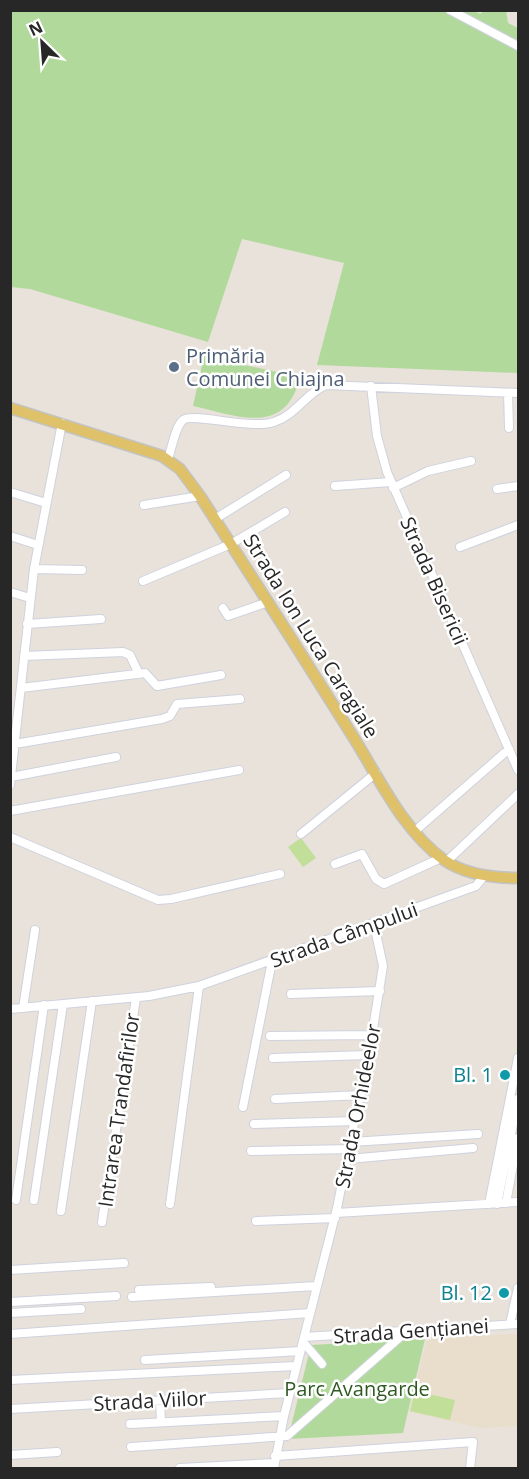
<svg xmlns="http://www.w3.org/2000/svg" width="529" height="1479" font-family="'Open Sans',sans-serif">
	<rect width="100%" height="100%" fill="#e8e2da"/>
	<!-- education -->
	<path fill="#e8decb" d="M518 1334V1426L481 1428 409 1412 427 1338Z"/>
	<!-- green -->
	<path fill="#b2d99c" d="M473 10 480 14 484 11 506 10 508 23 518 28V373L317 365 344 263 242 239 208 342 30 289 11 287V11Z
		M204 356 300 377C286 437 237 416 193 406Z
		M425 1339 403 1433 288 1439 311 1345Z"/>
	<!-- pitch -->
	<path fill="#c2df99" d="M301 838 316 858 303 867 288 847Z
		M415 1391 455 1400 450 1420 410 1411Z"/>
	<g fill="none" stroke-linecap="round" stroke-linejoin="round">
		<defs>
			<path id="minor" d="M450 10 518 46
				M371 386 377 436 387 472 518 770
				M508 393 509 428
				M168 459C172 448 175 427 183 420 192 412 250 430 274 422 296 415 306 393 326 385L518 393
				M335 486 391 482
				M393 488 428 471 471 461
				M497 489 518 486
				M10 492 46 503
				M144 505 200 496
				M215 519 286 475
				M10 536 38 545
				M460 547 518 525
				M34 569 82 570
				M143 581 231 544 285 512
				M10 592 30 598
				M223 608 228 616 268 602
				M27 624 101 619
				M24 656 123 652 130 655 139 674
				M21 688 145 673 157 686 221 675
				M15 744 162 719 170 716 177 704 240 699
				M11 777 116 757
				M10 785 34 569 62 423
				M10 811 239 770
				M415 831 509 749
				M301 834 376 773
				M10 837 158 900 171 899 280 874
				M446 862 518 794
				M335 864 362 854 376 879 384 884 441 858
				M291 994 380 991
				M23 1008 35 930
				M10 1009 149 996 199 986 476 886 484 876
				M270 1036 372 1035
				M273 1058 368 1055
				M275 1099 361 1095
				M243 1107 272 961
				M254 1124 356 1121
				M351 1142 478 1134
				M251 1151 350 1149
				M348 1159 473 1148
				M16 1200 44 1005
				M34 1200 63 1004
				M506 1203 518 1138
				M170 1204 199 986
				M489 1204 518 1058
				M497 1204 518 1099
				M61 1211 92 1001
				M336 1213 518 1202
				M256 1221 335 1218
				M102 1222 136 998
				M10 1270 124 1263
				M139 1290 211 1287
				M132 1297 316 1286
				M10 1302 116 1296
				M10 1313 81 1309
				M510 1324 518 1288
				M10 1334 310 1313
				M304 1337 518 1324
				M303 1342 322 1364
				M145 1360 300 1351
				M10 1380 296 1366
				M160 1401 161 1422
				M10 1409 289 1393
				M130 1424 284 1416
				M131 1447 287 1436 407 1331
				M10 1455 57 1452
				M275 1456 473 1442 470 1468
				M180 1468 274 1463
				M274 1468 284 1416 337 1208 372 1035 383 966 374 924"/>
			<path id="major" d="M10 408 162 456 180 469 200 496C251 575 302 655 352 735 378 776 403 831 444 860 466 875 493 878 518 878"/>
		</defs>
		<!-- minor casing -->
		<use href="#minor" stroke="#cfd2de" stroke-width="10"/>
		<!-- major casing -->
		<use href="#major" stroke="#c3c3c3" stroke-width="13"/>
		<!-- minor -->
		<use href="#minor" stroke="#fff" stroke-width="8"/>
		<!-- major -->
		<use href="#major" stroke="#dec168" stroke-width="10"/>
	</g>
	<!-- markers -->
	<circle fill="#5c6f8a" stroke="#fff" stroke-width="2" cx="174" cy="367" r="6"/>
	<g fill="#0f9aa8" stroke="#fff" stroke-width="2">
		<circle cx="505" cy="1075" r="6"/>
		<circle cx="504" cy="1293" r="6"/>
	</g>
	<g text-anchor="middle" stroke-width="5" stroke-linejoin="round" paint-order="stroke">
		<!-- service labels -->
		<g font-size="20" fill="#4e5e75" stroke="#fff" text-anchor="start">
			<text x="186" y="363">Primăria<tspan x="186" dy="23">Comunei Chiajna</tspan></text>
		</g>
		<!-- street labels -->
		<g font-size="20" fill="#272727" stroke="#fff">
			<text transform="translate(434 581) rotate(66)" y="7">Strada Bisericii</text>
			<text transform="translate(311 636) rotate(58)" y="7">Strada Ion Luca Caragiale</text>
			<text transform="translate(344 935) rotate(-20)" y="7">Strada Câmpului</text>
			<text transform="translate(358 1106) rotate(-79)" y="7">Strada Orhideelor</text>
			<text transform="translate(119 1110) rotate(-82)" y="7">Intrarea Trandafirilor</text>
			<text transform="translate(411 1331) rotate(-4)" y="7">Strada Gențianei</text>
			<text transform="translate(150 1401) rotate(-3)" y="7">Strada Viilor</text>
		</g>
		<!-- culture labels -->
		<g font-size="20" fill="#0d838f" stroke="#fff" text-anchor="end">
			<text x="493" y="1082">Bl. 1</text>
			<text x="492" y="1300">Bl. 12</text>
		</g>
		<!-- park labels -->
		<g font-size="20" fill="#2e5a21" stroke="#fff">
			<text x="357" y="1396">Parc Avangarde</text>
		</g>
	</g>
	<!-- border -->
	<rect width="529" height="1479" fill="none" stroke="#272727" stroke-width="24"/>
	<!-- north arrow -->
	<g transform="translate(42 42) rotate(335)" stroke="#ffffff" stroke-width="4.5" paint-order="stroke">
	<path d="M0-4.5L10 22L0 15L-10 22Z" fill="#272727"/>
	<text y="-9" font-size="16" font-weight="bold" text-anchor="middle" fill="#272727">N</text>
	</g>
</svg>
